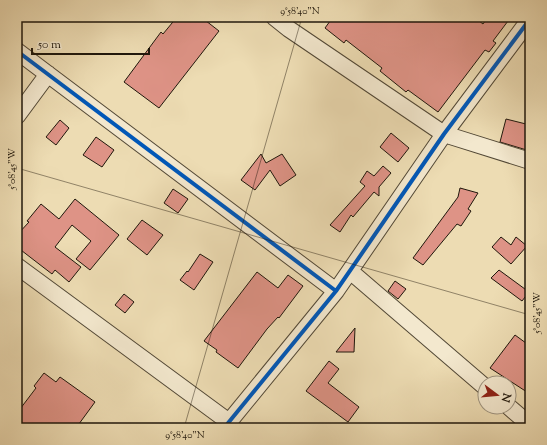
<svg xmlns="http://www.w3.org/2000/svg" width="547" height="445" font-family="'Sorts Mill Goudy',serif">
	<rect width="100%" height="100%" fill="#eddcb3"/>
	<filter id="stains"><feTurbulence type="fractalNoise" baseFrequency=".005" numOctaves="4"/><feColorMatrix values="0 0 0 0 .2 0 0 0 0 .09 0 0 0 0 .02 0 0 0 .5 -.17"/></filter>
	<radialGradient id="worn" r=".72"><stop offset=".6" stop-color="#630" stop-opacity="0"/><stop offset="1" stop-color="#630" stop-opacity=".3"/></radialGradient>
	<!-- building -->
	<path fill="#de9386" stroke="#1f170c" d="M177 17H201L219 31 159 108 124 82 161 32 163 34Z
		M333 17H474L483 24 488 17H511L493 41 496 43 489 52 485 50 438 112 408 90 406 92 380 71 382 68 346 40 344 43 325 28Z
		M506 119 530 125V151L500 142Z
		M60 120 69 128 56 145 46 137Z
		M391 133 409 148 398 162 380 147Z
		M96 137 114 150 102 167 83 155Z
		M261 154 266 163 282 154 296 175 280 186 270 170 255 190 241 180Z
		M383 166 391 173 379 187V196L374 192 353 217 351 215 340 232 330 225 365 186 360 182 367 171 374 176Z
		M460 188 478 193 468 209 471 211 461 226 457 224 423 265 413 258 458 197Z
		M173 189 188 199 178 213 164 203Z
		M75 199 119 235 90 270 76 259 91 241 72 225 55 247 81 267 69 282 55 270 52 274 17 247V235L29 222 27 221 41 204 59 219Z
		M142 220 163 235 147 255 127 239Z
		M501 237 511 245 516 237 527 246 511 264 492 247Z
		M200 254 213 262 194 290 180 280 187 271 188 272Z
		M499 270 529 292 522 301 491 278Z
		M257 272 278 288 288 275 303 286 279 318 278 317 267 329 238 368 216 352 217 350 204 341Z
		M395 281 406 289 398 299 388 291Z
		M124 294 134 302 125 313 115 305Z
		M355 328 354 352H336Z
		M515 335 530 346V394L490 368Z
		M329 361 339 369 328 383 359 407 348 422 306 391Z
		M44 373 56 382 60 377 95 402 76 428H17V413L36 388 34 386Z"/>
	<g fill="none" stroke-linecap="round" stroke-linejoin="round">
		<defs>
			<path id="minor" d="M274 17 289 29 444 134 530 161
				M17 51 336 291
				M17 116 48 74
				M17 266 229 422
				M350 271 485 387
				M509 407 530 425
				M224 428 336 291 444 134 530 19"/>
		</defs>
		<!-- minor casing -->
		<use href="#minor" stroke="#524836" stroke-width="18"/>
		<!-- minor -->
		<use href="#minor" stroke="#f3e8ce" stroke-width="16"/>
		<defs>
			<path id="cycleway" d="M17 51 336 291
				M224 428 336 291 444 134 530 19"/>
		</defs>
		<!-- cycleway casing -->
		<use href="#cycleway" stroke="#f3e8ce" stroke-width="6"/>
		<!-- cycleway -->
		<use href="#cycleway" stroke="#0057b8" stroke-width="4"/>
	</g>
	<!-- ticks -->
	<path fill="none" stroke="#1f170c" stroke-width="1" stroke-opacity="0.45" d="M17 168 530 315M184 428 302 17"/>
	<!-- margin -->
	<rect width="547" height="445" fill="none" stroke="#eddcb3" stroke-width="44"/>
	<!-- north arrow -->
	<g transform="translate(497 395) rotate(106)"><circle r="19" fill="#f3e8ce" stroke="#9e9480"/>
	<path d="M0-3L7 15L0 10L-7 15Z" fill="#8f2418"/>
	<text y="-6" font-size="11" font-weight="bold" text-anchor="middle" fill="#1f170c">N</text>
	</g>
	<!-- scale -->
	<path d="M32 48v6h117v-6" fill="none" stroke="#1f170c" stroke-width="2"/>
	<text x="38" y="48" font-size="12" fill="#1f170c" stroke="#f3e8ce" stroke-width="3" paint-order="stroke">50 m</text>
	<rect x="22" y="22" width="503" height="401" fill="none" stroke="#1f170c" stroke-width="1.5"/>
	<g font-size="10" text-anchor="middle" fill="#1f170c">
		<text x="300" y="14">9°58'40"N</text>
		<text transform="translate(11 169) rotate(-90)" y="4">5°08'45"W</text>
		<text transform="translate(536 313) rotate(-90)" y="4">5°08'45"W</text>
		<text x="185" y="438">9°58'40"N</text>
	</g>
	<rect width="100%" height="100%" filter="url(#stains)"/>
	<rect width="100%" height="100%" fill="url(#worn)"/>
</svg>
